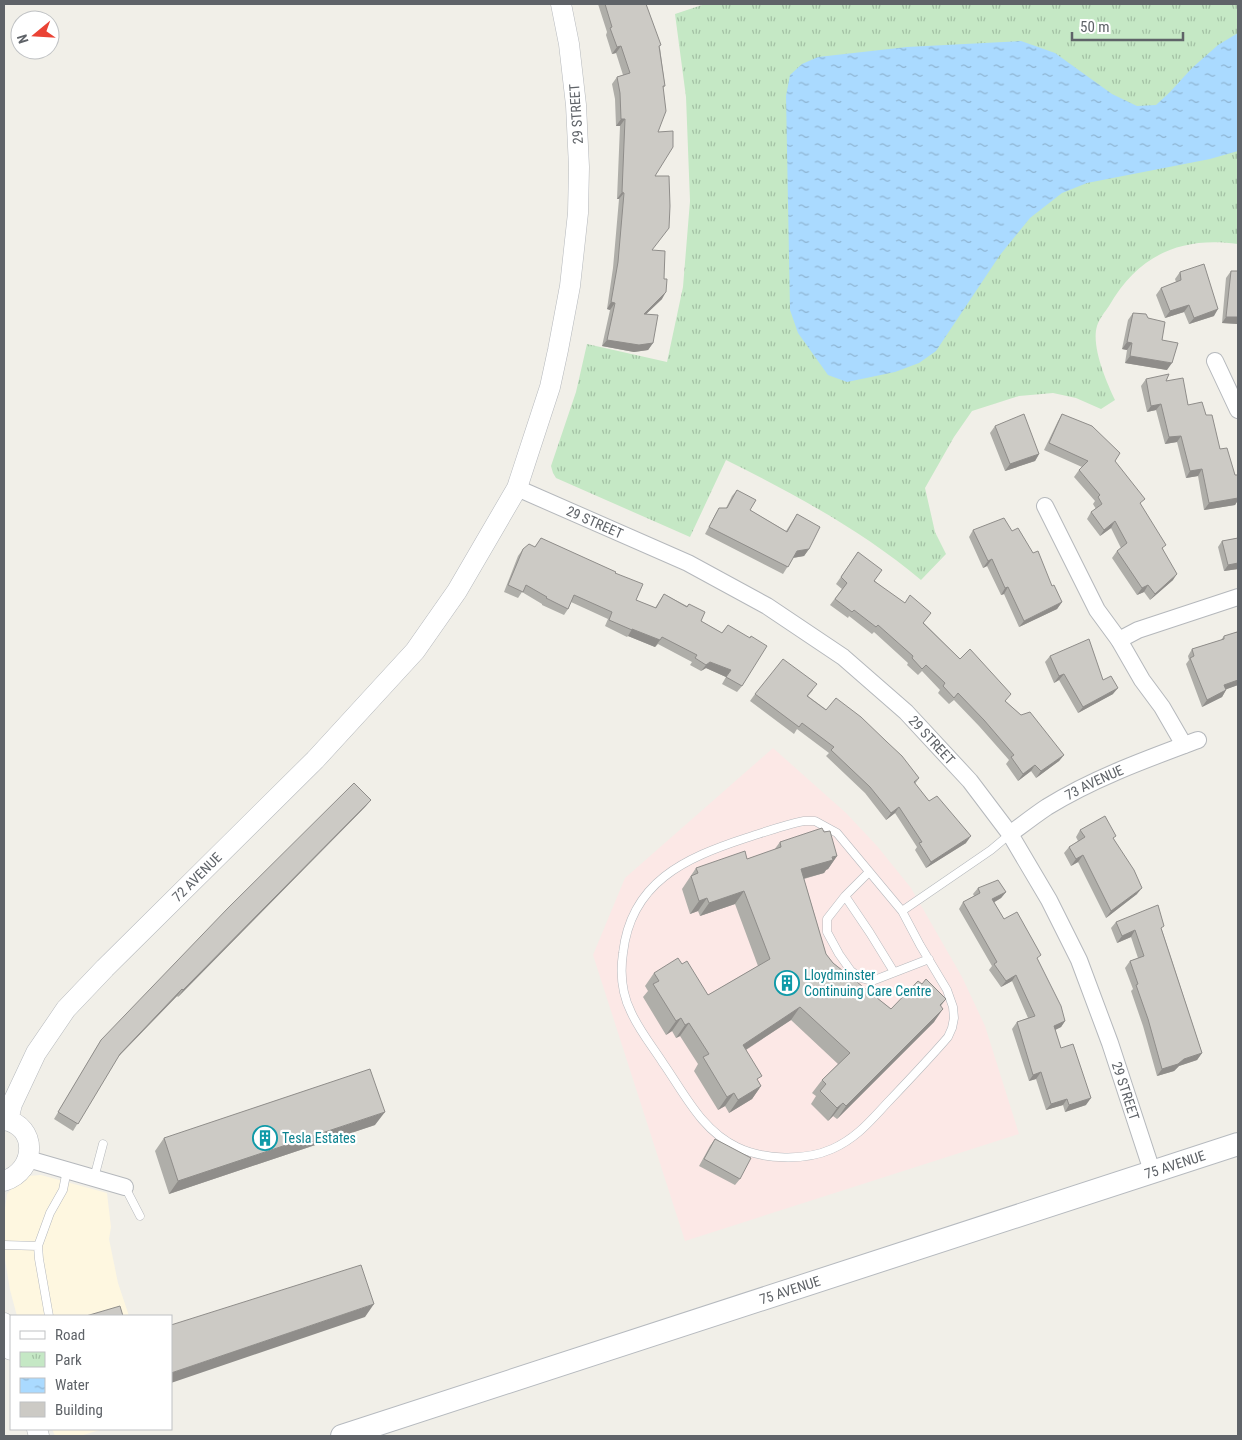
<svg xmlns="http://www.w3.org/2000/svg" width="1242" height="1440" font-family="'Roboto Condensed',sans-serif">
	<defs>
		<pattern id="park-tufts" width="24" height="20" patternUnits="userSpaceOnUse" patternTransform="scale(1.25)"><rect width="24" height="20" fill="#c5e8c5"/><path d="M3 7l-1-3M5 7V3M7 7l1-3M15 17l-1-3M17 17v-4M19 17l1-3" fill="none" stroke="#a3c0a4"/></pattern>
		<pattern id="water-ripples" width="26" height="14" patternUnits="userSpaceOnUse" patternTransform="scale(1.25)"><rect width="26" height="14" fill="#aadaff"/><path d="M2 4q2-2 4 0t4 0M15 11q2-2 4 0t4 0" fill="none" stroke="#8eb4d2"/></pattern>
	</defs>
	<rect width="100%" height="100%" fill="#f1efe8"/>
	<!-- commercial -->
	<path fill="#fef7e0" d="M41 1175 107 1193 111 1227 109 1239 118 1283 129 1316H17L10 1290 4 1253V1216L7 1194 17 1182 28 1176Z
		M52 1429H103L80 1436H55Z"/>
	<!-- medical -->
	<path fill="#fce8e6" d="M773 748 846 813 877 846 911 888 962 977 985 1026 1019 1134 685 1241 593 955 625 878Z"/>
	<!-- park -->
	<path fill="url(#park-tufts)" d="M705 4H1238V244C1181 236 1138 255 1109 306 1105 312 1099 319 1097 326 1091 346 1106 381 1115 400L1101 409 1076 398 1053 393 1019 396 972 411 954 437 925 488 935 532 946 554 921 580C863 531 794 494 726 460L690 537 556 478 553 473 551 466 576 392 587 344 667 362 683 287 690 201 686 97 675 14Z"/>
	<!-- water -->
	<path fill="url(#water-ripples)" d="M1238 33V151L1210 159 1087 183 1062 193 1030 218 1000 255 936 351 919 363 895 372 847 382 828 375 798 333 790 310 786 96 790 75 802 64 818 57 907 47 1021 41 1055 53 1112 94 1137 106 1156 105 1170 92 1192 68 1218 45Z"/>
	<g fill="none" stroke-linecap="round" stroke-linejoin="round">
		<defs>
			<path id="service" d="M804 821H815L837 833 902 911 920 945 947 990 953 1007 954 1018 952 1028 948 1037C929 1059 909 1080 889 1101 871 1120 857 1138 832 1149 805 1161 764 1160 737 1147 702 1131 684 1093 663 1063 652 1046 639 1030 631 1012 622 994 620 973 623 953 631 882 685 858 746 838 765 832 784 825 804 821Z
				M869 872 845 896 827 919V932L839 954 851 971 861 978 872 981 929 959
				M845 896 870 933 894 972
				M902 911 991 850 1010 834
				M94 1178 103 1144
				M125 1187 140 1216
				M4 1245 38 1246
				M49 1316 39 1259 38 1246 50 1213 63 1190 67 1170"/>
			<g id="minor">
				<path d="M1215 361 1238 410"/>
				<path id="s1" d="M517 488 688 563 767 606 843 657 906 712 970 781 1010 834 1049 900 1079 960 1110 1043 1152 1171"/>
				<path d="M1045 506 1097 610 1119 640 1142 680 1162 707 1184 745"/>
				<path d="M1119 640 1138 630 1238 597"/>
				<path id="s2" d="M1010 834C1022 825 1035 815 1047 807 1094 778 1147 759 1198 740"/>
				<path d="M28 1159 125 1187"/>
			</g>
			<g id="tertiary">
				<path d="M4 1120C38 1125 37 1171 4 1181"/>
				<path id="s3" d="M8 1120 12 1104 36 1053 66 1009 105 968 315 760 415 651 457 591 517 488 550 387 558 350 570 286 578 213 579 167 576 105 569 44 561 4"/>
				<path d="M4 1323 11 1350"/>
				<path d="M37 1429 39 1436"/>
			</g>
			<g id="secondary">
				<path id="s4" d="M342 1436 1238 1144"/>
			</g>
		</defs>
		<!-- service casing -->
		<use href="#service" stroke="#b5b8bc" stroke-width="9"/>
		<!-- minor casing -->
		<use href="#minor" stroke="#b5b8bc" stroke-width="18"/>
		<!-- tertiary casing -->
		<use href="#tertiary" stroke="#b5b8bc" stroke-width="21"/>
		<!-- secondary casing -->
		<use href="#secondary" stroke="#b6babf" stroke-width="24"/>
		<!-- service -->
		<use href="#service" stroke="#fff" stroke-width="8"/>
		<!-- minor -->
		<use href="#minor" stroke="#fff" stroke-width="16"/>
		<!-- tertiary -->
		<use href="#tertiary" stroke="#fff" stroke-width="20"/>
		<!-- secondary -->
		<use href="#secondary" stroke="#fff" stroke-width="22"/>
	</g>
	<!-- wall -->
	<path fill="#afaea9" d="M598 4H646L660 48 665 86 663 88 658 132 655 176 652 250 662 299 646 314 653 343 648 350 634 352 602 346 610 310 607 309 613 268 619 199H617L620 126H616L615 99 612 84 617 77 623 75 616 53 612 54 606 35 607 32Z
		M1231 271H1238V324L1222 323 1226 278Z
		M1180 272 1214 316 1189 324 1184 312 1165 318 1156 295 1161 288 1176 282 1175 279Z
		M1133 313 1148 318 1167 370 1125 363 1127 350 1122 349 1128 320Z
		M1146 379 1166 381 1188 405 1206 415 1220 449 1235 475H1238V500L1235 505 1204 510 1198 476 1186 478 1177 442 1165 444 1156 410 1147 412 1141 386Z
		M1062 414 1115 461 1141 505 1163 549 1173 580 1150 600 1144 592 1137 595 1112 558 1117 551 1121 548 1111 528 1100 536 1087 519 1091 512 1096 509 1093 504 1095 501 1074 477 1079 470 1082 467 1044 450 1058 421Z
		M995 426 1039 454 1035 461 1005 471 990 433Z
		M737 490 750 510 786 531 797 514 809 549 804 556 793 558 783 574 705 534 715 515 719 508H726L732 496Z
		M973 530 1012 531 1052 586 1062 602 1057 609 1019 627 1004 594 1001 595 987 566 983 568 969 537Z
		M541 538 615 573 636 600 655 608 664 594 687 606 689 604 701 621 722 633 728 625 742 686 737 692 722 684 726 677 706 668 701 671 690 665 692 662 658 644 655 647 628 636 627 637 605 626 608 619 571 602 568 609 564 615 542 605V604L522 592 518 598 504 592 518 556 523 549 535 547Z
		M1238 538V569L1224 571 1218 547 1222 541Z
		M858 552 875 581 924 623 960 659 1064 755 1059 761 1036 778 1031 771 1018 781 1006 764 1009 760 979 726 954 700 949 704 938 693 940 690 922 671 918 675 907 665 908 663 874 632 872 634 849 616 848 618 830 605 842 589 836 584Z
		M1224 636 1238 685 1226 689V690L1222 697 1202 707 1186 664 1189 660 1188 656 1192 649 1221 640Z
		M1050 656 1103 680 1113 694 1078 713 1059 680 1054 683 1045 662Z
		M813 690 808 696 919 778 915 784 929 801 966 843 926 868 915 850 917 847 895 813 886 820 865 793 826 756 829 753 797 729 794 734 750 701 755 694Z
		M366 806 178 997 177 996 117 1058 73 1131 54 1119 101 1040Z
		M1080 830 1114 839 1137 894 1106 918 1078 862 1071 866 1064 853 1069 847 1078 841 1076 837Z
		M824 832 837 856 828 869 826 870 824 873 804 879 826 954 833 963 891 1009 946 999 941 1006 934 1022 837 1119 833 1116 828 1121 811 1104 816 1096 812 1093 822 1080 838 1064 791 1020 746 1050 758 1081 761 1086 752 1099 729 1113 725 1106 718 1110 694 1071 698 1064 680 1036 676 1038 672 1031 666 1035 643 997 648 991 645 986 654 973 682 964 708 995 758 966 735 904 700 916 698 911 690 914 682 889 696 868 747 859 774 850 780 842Z
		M978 888 1006 892 1001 898 994 902 1004 919 1038 960 1065 1021 1061 1027 1055 1030 1061 1048 1086 1105 1065 1112 1063 1105 1046 1110 1036 1079 1029 1081 1012 1029 1017 1022 1028 1018 1012 981 1001 987 989 970 992 966 959 909 963 902 974 896 973 894Z
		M1116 922 1162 930 1202 1053 1197 1060 1179 1066 1174 1071 1157 1076 1143 1026 1131 991 1133 989 1125 968 1130 961 1138 958 1131 937 1117 943 1111 928Z
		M375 1125 169 1194 155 1151 164 1138Z
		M715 1139 740 1179 735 1185 699 1166 710 1146Z"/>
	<!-- shaded-wall -->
	<path fill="#8f8d8a" d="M621 46 616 53 612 54 617 47Z
		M621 119H625L620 126H616Z
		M622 192 624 193 619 199H617Z
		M666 292 662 299 640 320 644 314Z
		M611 302 615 303 610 310 607 309Z
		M1189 305 1184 312 1165 318 1170 311Z
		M1218 309 1214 316 1189 324 1194 318Z
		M1226 317H1238V324L1222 323Z
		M607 340 653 343 648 350 634 352 602 346Z
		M1127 342 1132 343 1127 350 1122 349Z
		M1130 356 1172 363 1167 370 1125 363Z
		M1161 404 1156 410 1147 412 1151 406Z
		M1181 436 1177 442 1165 444 1169 437Z
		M1039 454 1035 461 1005 471 1010 464Z
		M1202 469 1198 476 1186 478 1190 471Z
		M1238 498V500L1235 505 1204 510 1209 503Z
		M1115 521 1111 528 1100 536 1104 530Z
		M809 549 804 556 792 558 797 551Z
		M992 559 987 566 983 568 988 561Z
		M1238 563V569L1224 571 1228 565Z
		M1177 574 1173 580 1150 600 1155 594Z
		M1148 585 1144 592 1137 595 1142 588Z
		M1008 587 1004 594 1001 595 1005 588Z
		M1062 602 1057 609 1019 627 1024 621Z
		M632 629 660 640 655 647 628 636Z
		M710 662 731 670 726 677 706 668 701 671 706 665Z
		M1064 674 1059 680 1054 683 1059 676Z
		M1238 680V685L1219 692 1224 685Z
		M1118 688 1113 694 1078 713 1083 707Z
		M1226 690 1222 697 1202 707 1207 700Z
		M1064 755 1059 761 1036 778 1041 771Z
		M1035 765 1031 771 1018 781 1023 774Z
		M371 800 366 806 178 997 183 990Z
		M899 807 895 813 886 820 891 813Z
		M971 836 966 843 926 868 931 862Z
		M1083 855 1078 862 1071 866 1076 859Z
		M837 856 828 869 826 870 824 873 791 882 801 869Z
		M1142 888 1137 894 1106 918 1111 911Z
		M744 891 735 904 700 916 709 903Z
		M1006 892 1001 898 988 906 992 899Z
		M707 898 698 911 690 914 699 901Z
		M1135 930 1131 937 1117 943 1122 936Z
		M1016 975 1012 981 1001 987 1006 981Z
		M182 989 177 996 115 1060 120 1054Z
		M800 1007 791 1020 733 1058 743 1045Z
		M943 1009 934 1022 837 1119 846 1106Z
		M681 1018 672 1031 666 1035 676 1021Z
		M1065 1021 1061 1027 1049 1033 1054 1026Z
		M689 1023 680 1036 676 1038 685 1025Z
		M1202 1053 1197 1060 1179 1066 1174 1071 1157 1076 1162 1069 1184 1059Z
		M1041 1072 1036 1079 1029 1081 1033 1075Z
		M761 1086 752 1099 729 1113 738 1100Z
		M734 1093 725 1106 718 1110 727 1097Z
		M1091 1098 1086 1105 1065 1112 1069 1105Z
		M1067 1099 1063 1105 1046 1110 1051 1104Z
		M843 1103 833 1116 828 1121 837 1108Z
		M385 1112 375 1125 169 1194 178 1181Z
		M374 1304 365 1317 171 1383V1373Z"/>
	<!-- building -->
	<path fill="#cccac5" stroke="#8f8d8a" d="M605 4H646L661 45 659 46 665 86H663L666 111 658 132 673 131V147L655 176H669L670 206 669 228 652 250 665 251 664 279H667L666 292 644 314 658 315 653 343 639 345 607 340 615 303 611 302 618 262 624 193 622 192 625 119H621L620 93 617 77 630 73 621 46 617 47 610 28 612 27Z
		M1204 264 1218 309 1194 318 1189 305 1170 311 1161 288 1181 280 1180 272Z
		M1231 271H1238V317H1226Z
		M1133 313 1146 314 1148 318 1165 322 1162 340 1178 343 1172 363 1130 356 1132 343 1127 342Z
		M1169 374 1166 381 1183 378 1188 405 1202 402 1206 415H1212L1220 449 1227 448 1235 475H1238V498L1209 503 1202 469 1190 471 1181 436 1169 437 1161 404 1151 406 1146 379Z
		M1024 414 1039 454 1010 464 995 426Z
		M1062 414 1092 426 1120 453 1115 461 1145 499 1140 503 1166 545 1162 548 1177 574 1155 594 1148 585 1142 588 1117 551 1127 543 1115 521 1104 530 1091 512 1102 504 1098 497 1100 495 1079 470 1088 461 1049 443Z
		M737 490 756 500 750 510 787 532 797 514 820 527 809 549 797 551 788 567 709 527 719 508H727Z
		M1004 518 1012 531 1018 528 1033 553 1038 551 1052 586 1054 585 1062 602 1024 621 1008 587 1005 588 992 559 988 561 973 530Z
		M541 538 616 572 615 573 643 584 636 600 656 608 664 594 687 607 689 604 705 612 701 621 722 633 728 625 750 638 751 636 767 646 742 686 726 677 731 670 710 662 706 665 695 658 697 655 662 637 660 640 632 629V630L609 620 612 612 574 595 568 609 546 598 547 597 526 585 523 592 508 585 523 549 529 544 535 547Z
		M1238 538V563L1228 565 1222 541Z
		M858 552 882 570 874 581 905 603 910 595 931 613 923 623 960 659 970 649 1011 694 1005 701 1021 715 1030 712 1064 755 1041 771 1035 765 1023 774 1011 757 1014 755 984 720 958 693 954 698 943 686 945 683 926 665 922 669 912 658 913 656 878 625 876 627 854 610 852 612 835 599 847 583 841 577Z
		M1237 632 1238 635V680L1224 685 1226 690 1207 700 1190 658 1194 656 1192 649 1224 639V636Z
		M1089 639 1103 680 1111 676 1118 688 1083 707 1064 674 1059 676 1050 656Z
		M783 659 817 684 807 696 826 710 836 698 861 717 887 742 902 756 919 778 914 782 929 801 937 796 971 836 931 862 919 843 922 842 899 807 891 813 870 787 831 750 834 747 802 723 799 727 755 694Z
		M354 783 371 800 183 990 182 989 120 1054 78 1124 58 1112 101 1040 228 908Z
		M1105 816 1116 836 1113 838 1134 870 1142 888 1111 911 1083 855 1076 859 1069 847 1085 837 1080 830Z
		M822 828 824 832 830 831 837 856 832 857 833 860 801 869 826 954 833 963 891 1009 918 981 922 984 926 979 946 999 940 1005 943 1009 846 1106 843 1103 837 1108 820 1091 826 1084 822 1080 850 1053 800 1007 743 1045 762 1076 757 1079 761 1086 738 1100 734 1093 727 1097 703 1057 709 1054 689 1023 685 1025 681 1018 676 1021 653 984 659 981 654 973 678 958 682 964 687 961 708 995 770 959 744 891 709 903 707 898 699 901 691 876 698 873 696 868 745 851 747 859 781 847 780 842Z
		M998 880 1006 892 992 899 1004 919 1017 912 1041 955 1037 958 1061 1006 1065 1021 1054 1026 1061 1048 1073 1044 1091 1098 1069 1105 1067 1099 1051 1104 1041 1072 1033 1075 1017 1022 1035 1016 1016 975 1006 981 994 964 997 962 963 902 980 893 978 888Z
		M1158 905 1164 926 1161 928 1202 1053 1184 1059 1178 1064 1162 1069 1148 1019 1136 985 1138 984 1130 961 1144 956 1135 930 1122 936 1116 922Z
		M370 1069 385 1112 178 1181 164 1138Z
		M715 1139 751 1158 740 1179 704 1159Z
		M361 1265 374 1304 171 1373V1325Z
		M120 1306 123 1316H86Z"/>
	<!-- icons -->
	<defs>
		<symbol id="building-ring" viewBox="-11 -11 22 22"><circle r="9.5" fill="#fff" stroke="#0f9aa8" stroke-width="1.5"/><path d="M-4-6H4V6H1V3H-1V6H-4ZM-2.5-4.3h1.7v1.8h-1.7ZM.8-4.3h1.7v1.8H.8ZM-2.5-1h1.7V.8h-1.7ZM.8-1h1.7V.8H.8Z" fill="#0f9aa8"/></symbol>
	</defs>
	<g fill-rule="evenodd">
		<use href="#building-ring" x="773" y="969" width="28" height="28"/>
		<use href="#building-ring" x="251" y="1124" width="28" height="28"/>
	</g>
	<g text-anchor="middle" stroke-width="4.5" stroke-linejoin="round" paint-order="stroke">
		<!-- street labels -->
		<g font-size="14" fill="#5f6368" stroke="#fff">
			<text transform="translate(576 114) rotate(-94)" y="5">29 STREET</text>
			<text dy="5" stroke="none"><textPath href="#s1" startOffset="85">29 STREET</textPath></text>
			<text dy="5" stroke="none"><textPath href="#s1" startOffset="490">29 STREET</textPath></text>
			<text dy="5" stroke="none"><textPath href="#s2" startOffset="99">73 AVENUE</textPath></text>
			<text dy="5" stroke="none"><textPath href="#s3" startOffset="312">72 AVENUE</textPath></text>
			<text dy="5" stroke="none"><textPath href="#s1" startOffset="895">29 STREET</textPath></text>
			<text dy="5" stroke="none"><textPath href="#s4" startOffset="876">75 AVENUE</textPath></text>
			<text dy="5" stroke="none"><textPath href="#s4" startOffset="471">75 AVENUE</textPath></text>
		</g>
		<!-- culture labels -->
		<g font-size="14" fill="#0d838f" stroke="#fff" text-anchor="start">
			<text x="804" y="980">Lloydminster<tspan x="804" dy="16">Continuing Care Centre</tspan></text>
			<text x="282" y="1143">Tesla Estates</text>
		</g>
	</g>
	<!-- border -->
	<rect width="1242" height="1440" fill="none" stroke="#5f6368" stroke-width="10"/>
	<!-- legend -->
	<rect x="10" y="1315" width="162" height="115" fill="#ffffff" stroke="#bfc1c3"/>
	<rect x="20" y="1331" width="25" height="8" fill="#ffffff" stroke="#bfc1c3"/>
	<text x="55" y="1340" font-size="15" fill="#5f6368">Road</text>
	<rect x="20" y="1352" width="25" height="15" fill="url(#park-tufts)" stroke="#bfc1c3"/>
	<text x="55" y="1365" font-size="15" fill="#5f6368">Park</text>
	<rect x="20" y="1378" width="25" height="15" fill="url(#water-ripples)" stroke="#bfc1c3"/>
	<text x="55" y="1390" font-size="15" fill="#5f6368">Water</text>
	<rect x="20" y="1402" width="25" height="15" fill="#cccac5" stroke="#bfc1c3"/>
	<text x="55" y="1415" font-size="15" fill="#5f6368">Building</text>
	<!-- north arrow -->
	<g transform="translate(35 35) rotate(252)"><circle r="24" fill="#ffffff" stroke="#bfc1c3"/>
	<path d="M0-4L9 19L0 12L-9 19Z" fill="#ea4335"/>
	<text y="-8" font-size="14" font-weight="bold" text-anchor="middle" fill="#5f6368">N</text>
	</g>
	<!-- scale -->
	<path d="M1072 32v8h111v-8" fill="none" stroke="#5f6368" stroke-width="2.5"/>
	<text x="1080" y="32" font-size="15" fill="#5f6368" stroke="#ffffff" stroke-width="4" paint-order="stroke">50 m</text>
</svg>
